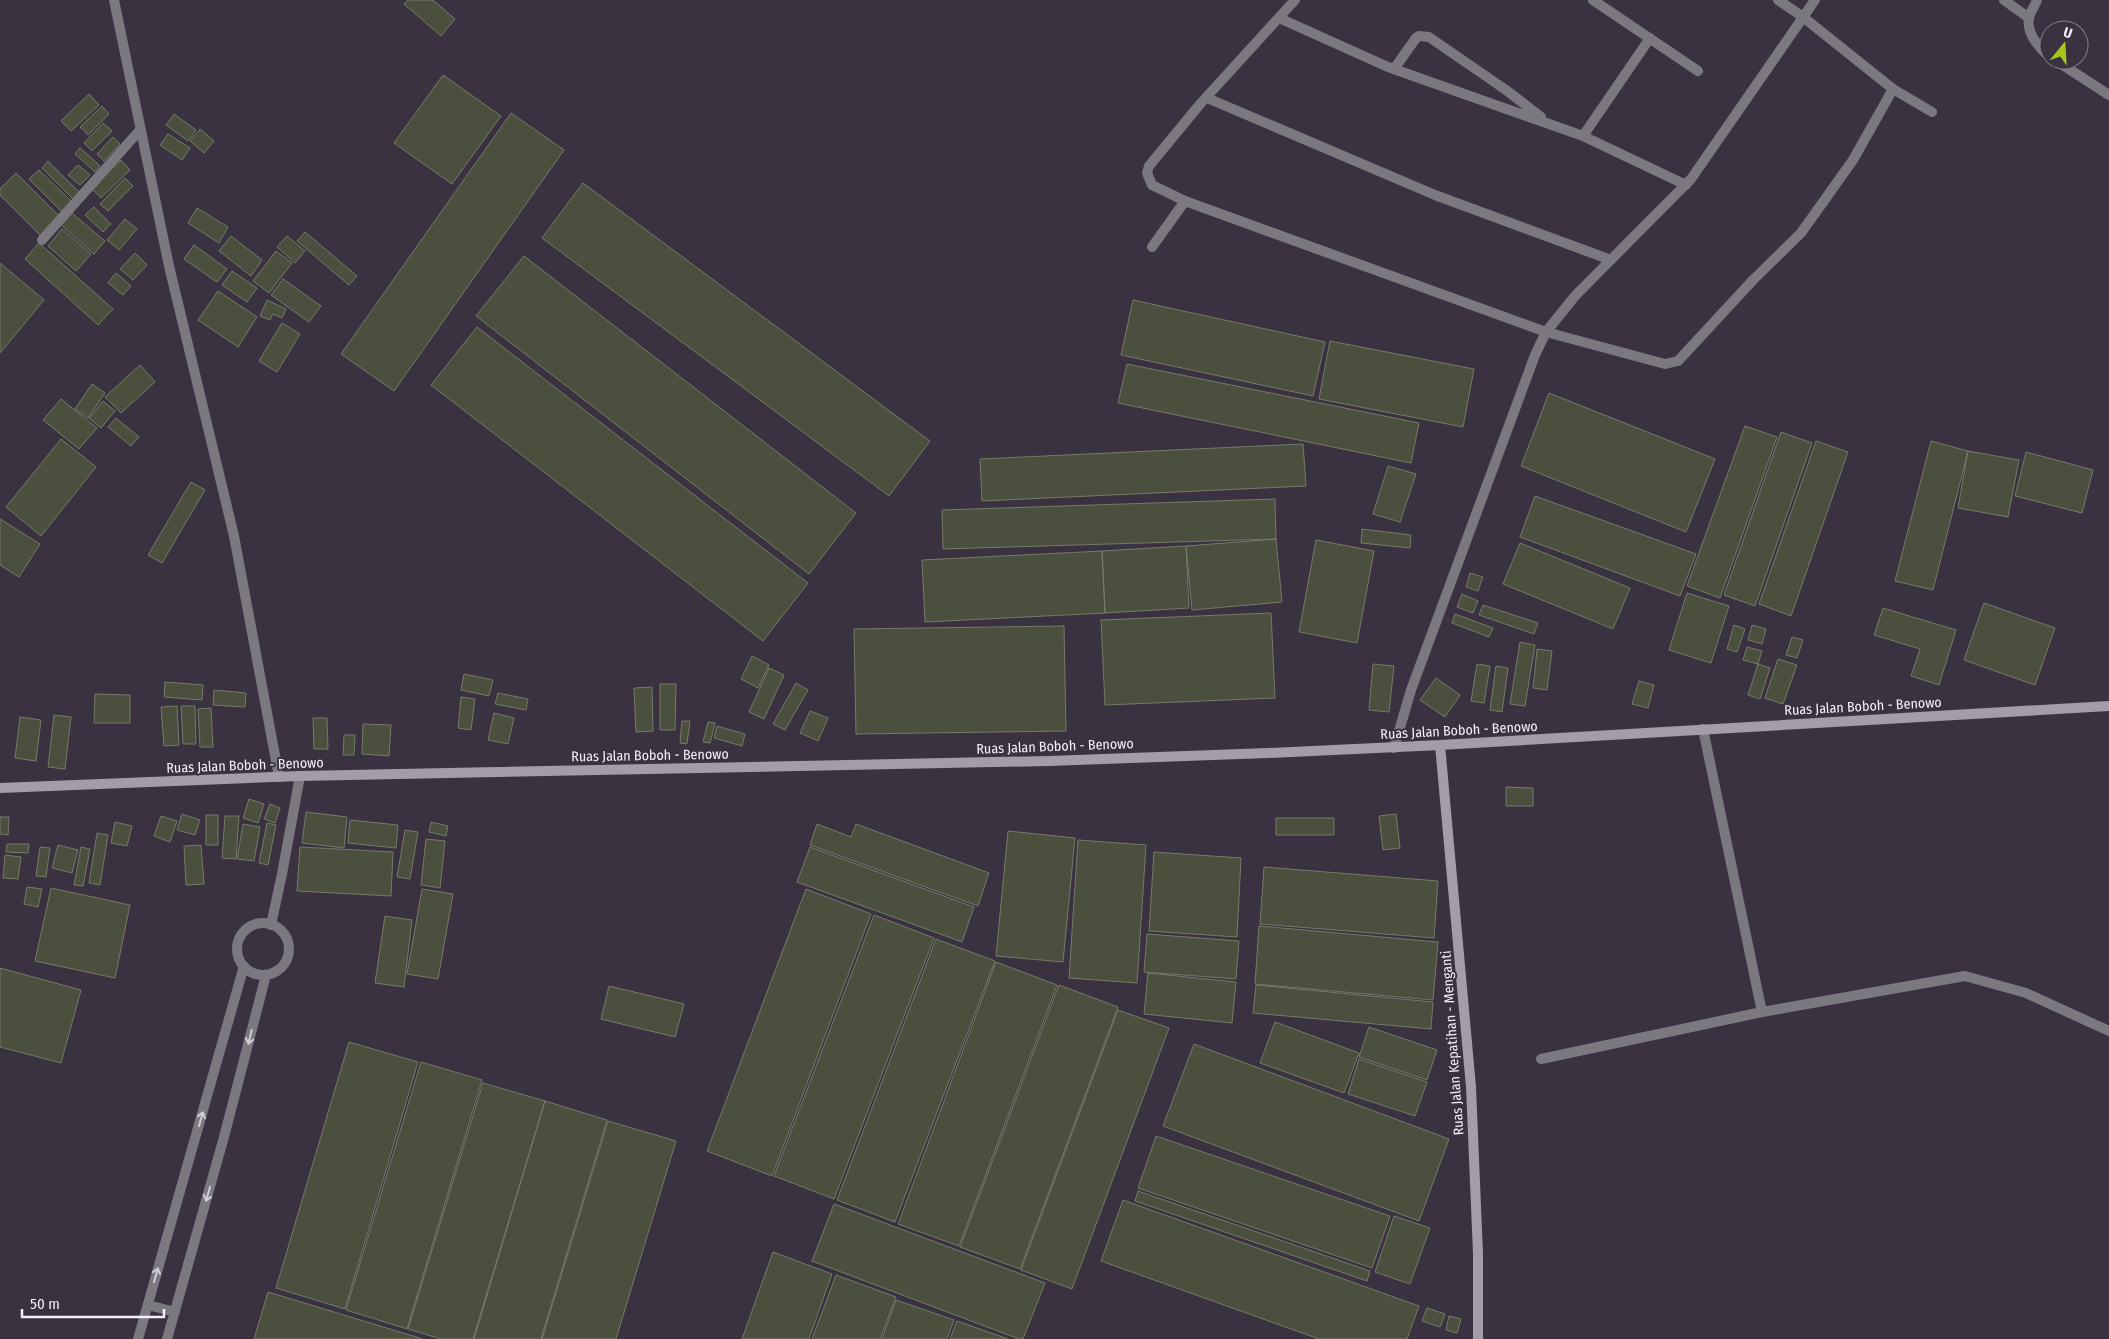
<svg xmlns="http://www.w3.org/2000/svg" width="2109" height="1339" font-family="'Fira Sans Condensed',sans-serif">
	<rect width="100%" height="100%" fill="#3a3241"/>
	<!-- building -->
	<path fill="#4b503e" stroke="#757b68" d="M408 0H433L455 19 441 36 404 4Z
		M443 75 501 116 452 184 394 143Z
		M89 94 99 105 71 131 61 121Z
		M102 106 109 114 88 135 80 127Z
		M511 113 564 150 394 391 341 354Z
		M174 114 196 130 188 141 166 125Z
		M103 123 112 131 92 151 84 143Z
		M200 129 214 141 204 153 190 141Z
		M168 134 190 148 182 160 160 145Z
		M113 137 120 144 104 161 97 154Z
		M80 148 100 166 95 172 75 154Z
		M121 160 130 170 101 198 91 188Z
		M48 161 81 194 74 200 42 168Z
		M78 165 90 175 80 185 68 175Z
		M39 170 72 202 62 212 29 179Z
		M16 173 60 217 41 236 0 195V189Z
		M125 178 133 186 108 211 100 204Z
		M583 183 930 441 889 496 542 238Z
		M94 207 111 224 103 232 85 215Z
		M197 208 228 227 219 243 188 223Z
		M72 213 105 241 94 254 61 225Z
		M125 219 137 229 119 250 107 240Z
		M62 229 91 254 76 271 48 246Z
		M305 232 357 276 349 285 297 241Z
		M231 236 262 260 251 276 219 251Z
		M287 236 305 251 295 263 277 247Z
		M39 243 113 309 98 325 25 259Z
		M194 245 227 269 217 282 184 259Z
		M276 251 292 263 269 293 253 281Z
		M135 253 147 265 133 280 120 269Z
		M524 256 856 513 809 574 476 316Z
		M0 263 44 300 0 353Z
		M232 271 257 288 247 302 222 285Z
		M116 273 131 286 123 295 108 283Z
		M283 279 321 306 309 322 271 295Z
		M218 291 257 317 238 347 198 320Z
		M267 300 286 309 282 318 273 314 270 320 260 316Z
		M1133 300 1325 342 1313 396 1121 355Z
		M282 323 300 334 277 372 259 361Z
		M477 327 808 583 763 641 431 385Z
		M1330 341 1474 369 1463 427 1319 399Z
		M1127 364 1419 423 1411 463 1118 403Z
		M140 365 155 382 121 413 105 397Z
		M92 384 105 393 88 418 75 409Z
		M1549 393 1715 459 1686 532 1521 466Z
		M61 399 97 428 79 449 43 420Z
		M103 401 115 411 101 428 89 418Z
		M116 418 139 437 131 446 108 427Z
		M1745 426 1777 437 1720 598 1687 586Z
		M1781 432 1812 443 1755 606 1724 595Z
		M61 439 96 467 41 536 6 507Z
		M1816 441 1848 452 1791 616 1759 604Z
		M1931 441 1968 451 1933 590 1895 581Z
		M1303 444 1306 486 982 501 980 459Z
		M1968 451 2019 460 2008 517 1958 508Z
		M2026 452 2093 470 2082 513 2015 496Z
		M1388 466 1416 474 1400 522 1373 514Z
		M191 482 205 490 162 563 148 555Z
		M1535 496 1696 554 1680 596 1520 537Z
		M1275 499 1276 539 943 549 942 510Z
		M0 519 40 544 19 577 0 565Z
		M1362 529 1411 535 1410 548 1361 543Z
		M1276 539 1282 602 1192 610 1186 546Z
		M1316 540 1374 551 1357 643 1299 632Z
		M1520 543 1630 588 1613 629 1503 584Z
		M1186 546 1189 608 1105 613 1102 551Z
		M1102 551 1105 613 925 622 922 560Z
		M1470 573 1483 577 1478 591 1466 587Z
		M1687 593 1729 606 1711 663 1669 650Z
		M1462 594 1478 601 1473 613 1457 607Z
		M1984 603 2055 628 2035 685 1964 660Z
		M1483 605 1538 623 1534 634 1479 615Z
		M1883 608 1956 630 1939 685 1911 676 1920 649 1874 635Z
		M1271 613 1275 698 1105 705 1101 620Z
		M1455 614 1493 628 1489 637 1452 623Z
		M1734 625 1745 629 1737 652 1727 649Z
		M1752 625 1766 629 1762 644 1748 640Z
		M1064 626 1066 731 856 734 854 629Z
		M1792 637 1803 640 1797 658 1786 655Z
		M1520 642 1535 645 1525 706 1510 704Z
		M1747 647 1762 651 1758 664 1743 660Z
		M1537 649 1552 651 1547 690 1533 688Z
		M752 656 769 665 758 688 741 679Z
		M1778 659 1797 665 1783 704 1765 698Z
		M1373 664 1394 666 1389 712 1369 710Z
		M1477 664 1490 666 1484 703 1471 701Z
		M1758 664 1770 668 1760 699 1748 695Z
		M1496 666 1508 668 1502 712 1490 710Z
		M769 668 784 675 764 719 749 712Z
		M464 674 493 680 489 696 461 690Z
		M1436 678 1460 695 1445 717 1420 700Z
		M1639 681 1654 685 1648 708 1632 704Z
		M165 682 203 685 202 700 164 697Z
		M796 683 808 690 785 730 773 724Z
		M660 684H676L675 730H660Z
		M652 687 653 731 636 732 634 688Z
		M214 690 246 693 245 707 213 705Z
		M498 693 528 699 526 710 495 704Z
		M95 694 130 695V723H94Z
		M461 697 475 699 471 730 458 728Z
		M177 706 179 745 164 746 161 707Z
		M181 706H195L196 744H183Z
		M211 708 213 747H200L198 709Z
		M810 711 828 718 818 741 800 733Z
		M494 713 514 718 508 744 488 740Z
		M54 715 71 717 65 769 48 767Z
		M20 717 41 720 36 761 15 758Z
		M313 718H327L328 749H314Z
		M682 721H690L687 744 680 743Z
		M708 722 715 723 710 743 703 742Z
		M363 724 391 725 389 756 362 754Z
		M717 726 745 734 742 746 714 738Z
		M344 735H355L354 755H343Z
		M1506 787 1533 788V806H1506Z
		M249 799 264 804 258 823 243 818Z
		M270 804 280 808 275 823 264 819Z
		M306 812 347 817 344 848 302 843Z
		M182 814 200 820 195 835 177 830Z
		M1396 814 1400 848 1383 850 1379 816Z
		M206 815H218V845H206Z
		M161 816 177 821 170 842 154 836Z
		M225 816H239L236 859 222 858Z
		M0 817H9L8 835 0 834Z
		M1276 818H1334V835H1276Z
		M350 820 398 825 396 848 348 843Z
		M115 822 132 826 127 846 111 843Z
		M431 822 448 826 446 836 429 832Z
		M267 823 276 825 268 865 259 863Z
		M243 824 260 827 254 861 237 859Z
		M817 824 851 837 856 824 989 873 978 906 810 845Z
		M405 830 418 832 410 879 397 877Z
		M1008 831 1075 838 1063 962 996 956Z
		M97 833 108 835 100 885 89 883Z
		M426 839 445 841 440 888 421 885Z
		M1078 840 1146 845 1137 983 1069 978Z
		M7 844H29L28 853 6 852Z
		M58 845 78 850 72 873 52 868Z
		M201 845 204 884 186 885 184 846Z
		M40 847 50 848 46 877 36 876Z
		M81 847 90 849 83 886 74 885Z
		M300 847 393 852 391 896 297 891Z
		M810 847 974 907 962 942 797 882Z
		M1154 852 1241 858 1237 937 1149 931Z
		M5 855 21 857 18 879 3 878Z
		M1264 867 1438 881 1434 938 1260 924Z
		M27 887 42 889 38 907 24 904Z
		M51 888 130 905 115 978 35 961Z
		M422 889 453 894 438 979 407 974Z
		M806 889 871 914 772 1176 707 1151Z
		M874 915 934 938 834 1199 774 1176Z
		M385 916 412 920 404 987 375 983Z
		M1259 926 1438 942 1433 1000 1255 984Z
		M1147 934 1239 941 1236 979 1144 972Z
		M936 939 995 961 895 1222 837 1200Z
		M996 962 1057 985 959 1246 898 1224Z
		M0 968 81 990 61 1063 0 1047Z
		M1148 973 1236 982 1232 1023 1144 1014Z
		M1059 985 1118 1007 1020 1269 960 1247Z
		M1256 985 1433 1002 1431 1029 1253 1013Z
		M609 986 684 1004 675 1037 601 1019Z
		M1118 1010 1169 1028 1072 1289 1021 1270Z
		M1275 1022 1359 1053 1344 1093 1260 1063Z
		M1369 1027 1437 1050 1427 1080 1359 1057Z
		M349 1042 418 1062 345 1309 276 1288Z
		M1194 1044 1449 1139 1419 1221 1163 1126Z
		M1359 1059 1427 1082 1415 1116 1348 1094Z
		M421 1062 482 1080 407 1329 346 1310Z
		M483 1083 545 1101 473 1339H441L408 1329Z
		M545 1101 607 1120 541 1339H474Z
		M608 1121 676 1141 616 1339H542Z
		M1156 1136 1390 1216 1372 1268 1138 1188Z
		M1138 1191 1370 1271 1367 1281 1135 1201Z
		M1123 1200 1419 1306 1407 1339H1319L1101 1261Z
		M834 1204 1045 1283 1023 1339H1019L812 1261Z
		M1394 1216 1430 1228 1410 1284 1375 1272Z
		M773 1252 832 1274 809 1339H742Z
		M836 1275 896 1297 880 1339H812Z
		M268 1292 423 1339H254Z
		M896 1300 954 1320 947 1339H882Z
		M1427 1308 1445 1314 1440 1327 1422 1321Z
		M1449 1316 1461 1319 1457 1333 1446 1330Z
		M957 1321 1008 1339H950Z"/>
	<g fill="none" stroke-linecap="round" stroke-linejoin="round">
		<!-- minor -->
		<path stroke="#7c7880" stroke-width="10" d="M114 0 169 266 234 536 279 777
			M1295 0 1201 103 1149 166 1147 173 1152 185 1185 201 1546 332 1665 364 1678 361 1753 280 1801 233 1853 160 1893 89
			M1593 0 1698 71
			M1778 0 1803 17 1893 89 1932 112
			M2004 0 2029 18
			M2037 0C2035 6 2030 12 2029 18 2026 33 2039 48 2049 56
			M1279 18 1388 67 1583 136 1686 185
			M2055 60 2109 95
			M1394 69 1416 38 1419 36 1429 37 1506 90 1541 117
			M1207 98 1435 195 1611 260
			M1583 136 1650 38
			M42 240 140 130
			M1152 247 1185 201
			M1394 748 1411 690 1535 355 1546 332 1575 296 1691 179 1815 0
			M237 949a26 26 0 1 1 52 0a26 26 0 1 1-52 0Z
			M271 925 282 874 300 776
			M1762 1012 1965 976 2026 993 2109 1031
			M1541 1059 1762 1012 1703 729
			M148 1305 175 1312
			M138 1339 244 966
			M167 1339 224 1137 266 975"/>
		<!-- secondary -->
		<path stroke="#a39ca9" stroke-width="10" d="M1440 745 1471 1087 1478 1254V1339
			M0 788 300 776 1049 761 1268 753 1440 745 2109 706"/>
	</g>
	<!-- one-way arrows -->
	<defs><path id="oneway-shaft" d="M-6 0H5M1.5-3L5.5 0L1.5 3" fill="none" stroke-width="1.6" stroke-linecap="round" stroke-linejoin="round" transform="scale(1.25)"/></defs>
	<g stroke="#d0cbd5">
		<use href="#oneway-shaft" transform="translate(250 1037) rotate(104)"/>
		<use href="#oneway-shaft" transform="translate(201 1119) rotate(-74)"/>
		<use href="#oneway-shaft" transform="translate(208 1194) rotate(106)"/>
		<use href="#oneway-shaft" transform="translate(156 1275) rotate(-74)"/>
	</g>
	<g text-anchor="middle" stroke-width="4" stroke-linejoin="round" paint-order="stroke">
		<!-- street labels -->
		<g font-size="14" fill="#f4eef9" stroke="#3a3241">
			<text transform="translate(1863 706) rotate(-3)" y="5">Ruas Jalan Boboh - Benowo</text>
			<text transform="translate(1459 730) rotate(-3)" y="5">Ruas Jalan Boboh - Benowo</text>
			<text transform="translate(1055 746) rotate(-2)" y="5">Ruas Jalan Boboh - Benowo</text>
			<text transform="translate(650 755) rotate(-1)" y="5">Ruas Jalan Boboh - Benowo</text>
			<text transform="translate(245 765) rotate(-2)" y="5">Ruas Jalan Boboh - Benowo</text>
			<text transform="translate(1452 1043) rotate(-94)" y="5">Ruas Jalan Kepatihan - Menganti</text>
		</g>
	</g>
	<!-- north arrow -->
	<g transform="translate(2064 45) rotate(18)"><circle r="24" fill="#3a3241" stroke="#847d8b"/>
	<path d="M0-4L9 19L0 12L-9 19Z" fill="#a8c71c"/>
	<text y="-8" font-size="14" font-weight="bold" text-anchor="middle" fill="#f4eef9">U</text>
	</g>
	<!-- scale -->
	<path d="M22 1309v8h142v-8" fill="none" stroke="#f4eef9" stroke-width="2.5"/>
	<text x="30" y="1309" font-size="15" fill="#f4eef9" stroke="#3a3241" stroke-width="4" paint-order="stroke">50 m</text>
</svg>
